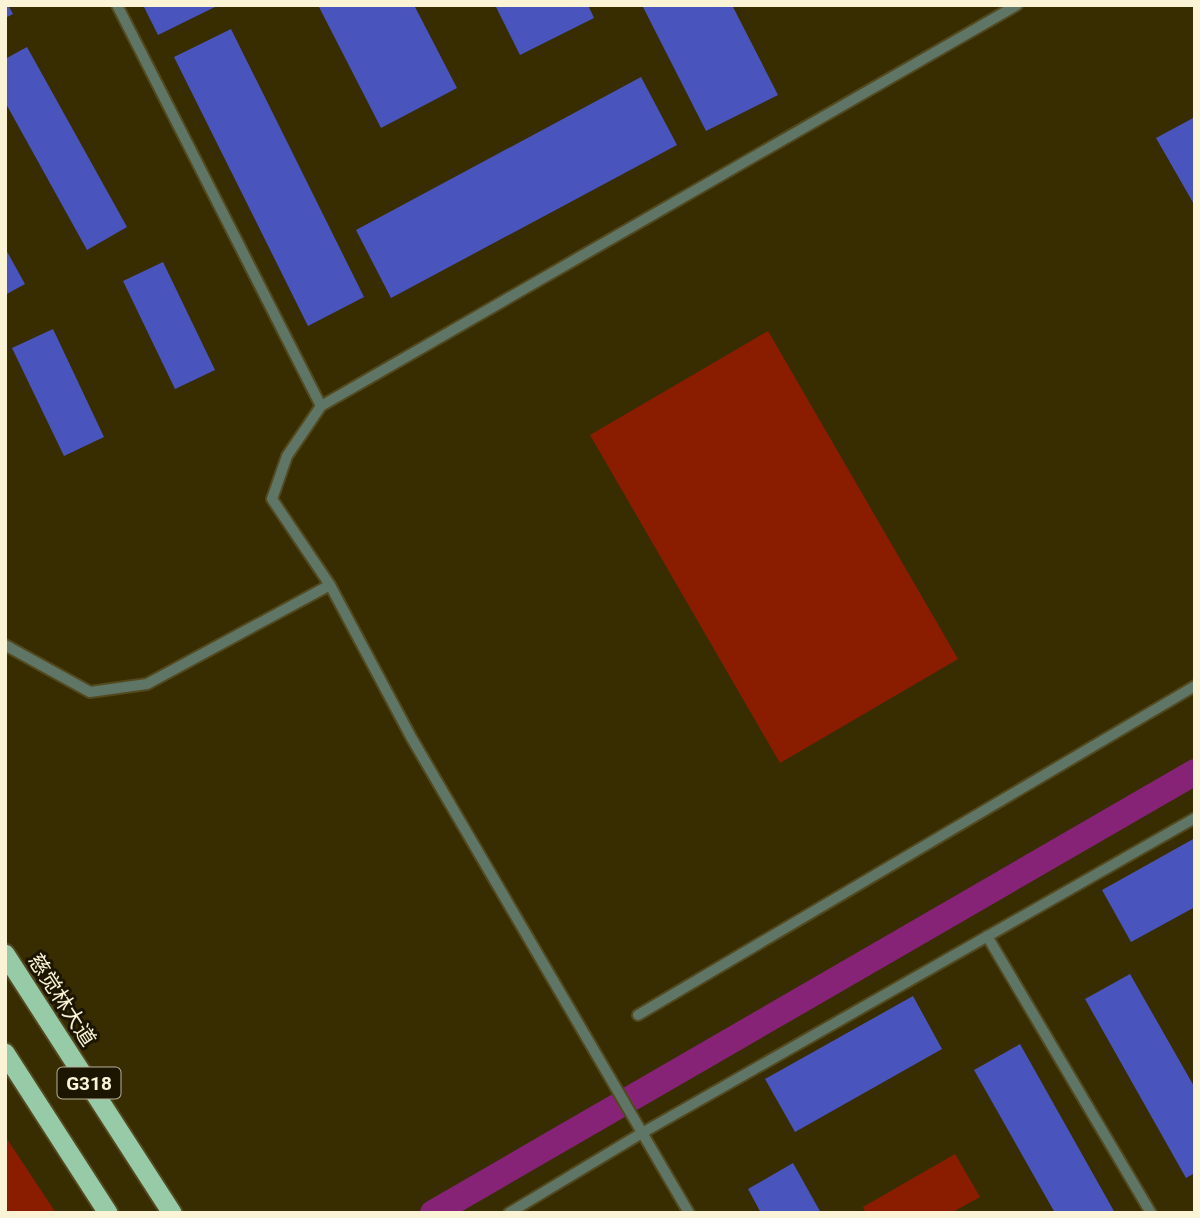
<svg xmlns="http://www.w3.org/2000/svg" width="1200" height="1218" font-family="Roboto,'Noto Sans SC',sans-serif">
	<rect width="100%" height="100%" fill="#382d00"/>
	<!-- green -->
	<path fill="#8a1d00" d="M768 331 958 659 780 763 590 435Z
		M5 1136 56 1213H5Z
		M955 1154 980 1197 951 1213H866L863 1207Z"/>
	<g fill="none" stroke-linecap="round" stroke-linejoin="round">
		<!-- canal -->
		<path stroke="#862377" stroke-width="26" d="M433 1213 1195 772"/>
	</g>
	<!-- building -->
	<path fill="#4a54bd" d="M5 5H8L13 14 5 18Z
		M143 5H219L158 35Z
		M318 5H414L457 88 381 128Z
		M495 5H588L594 18 520 55Z
		M642 5H732L778 95 706 131Z
		M231 29 364 297 308 326 174 57Z
		M27 47 127 227 87 250 5 102V59Z
		M641 77 677 145 391 298 356 230Z
		M1195 117V206L1156 138Z
		M5 248 25 284 5 295Z
		M163 262 215 370 175 389 123 281Z
		M53 329 104 437 64 456 12 348Z
		M1195 838V907L1131 942 1102 890Z
		M1130 974 1195 1088V1173L1186 1178 1085 999Z
		M913 996 942 1049 795 1132 765 1079Z
		M1020 1044 1115 1213H1055L974 1070Z
		M793 1163 821 1213H761L748 1189Z"/>
	<g fill="none" stroke-linecap="round" stroke-linejoin="round">
		<defs>
			<path id="service" d="M117 5 321 406
				M5 645 90 692 147 684 330 585
				M987 936 1151 1213
				M638 1015 1195 686
				M509 1213 642 1133 1195 818
				M689 1213 411 737 330 585 272 499 287 456 321 406 1017 5"/>
			<path id="trunk" d="M5 954 172 1213
				M5 1053 108 1213"/>
		</defs>
		<!-- service casing -->
		<use href="#service" stroke="#53491e" stroke-width="14"/>
		<!-- trunk casing -->
		<use href="#trunk" stroke="#53491e" stroke-width="23"/>
		<!-- service -->
		<use href="#service" stroke="#5f7566" stroke-width="10"/>
		<!-- trunk -->
		<use href="#trunk" stroke="#97caa7" stroke-width="19"/>
	</g>
	<g text-anchor="middle" stroke-width="6" stroke-linejoin="round" paint-order="stroke">
		<!-- shield labels -->
		<rect fill="#1c1601" stroke="#b8b196" stroke-width="2" x="57.5" y="1067.5" width="63" height="31" rx="5"/>
		<g font-size="19" font-weight="bold" fill="#fbf3d6">
			<text x="89" y="1090">G318</text>
		</g>
		<!-- street labels -->
		<g font-size="21" fill="#fbf3d6" stroke="#1c1601">
			<text transform="translate(62 1000) rotate(57)" y="7">慈觉林大道</text>
		</g>
	</g>
	<!-- border -->
	<rect width="1200" height="1218" fill="none" stroke="#fbf3d6" stroke-width="14"/>
</svg>
